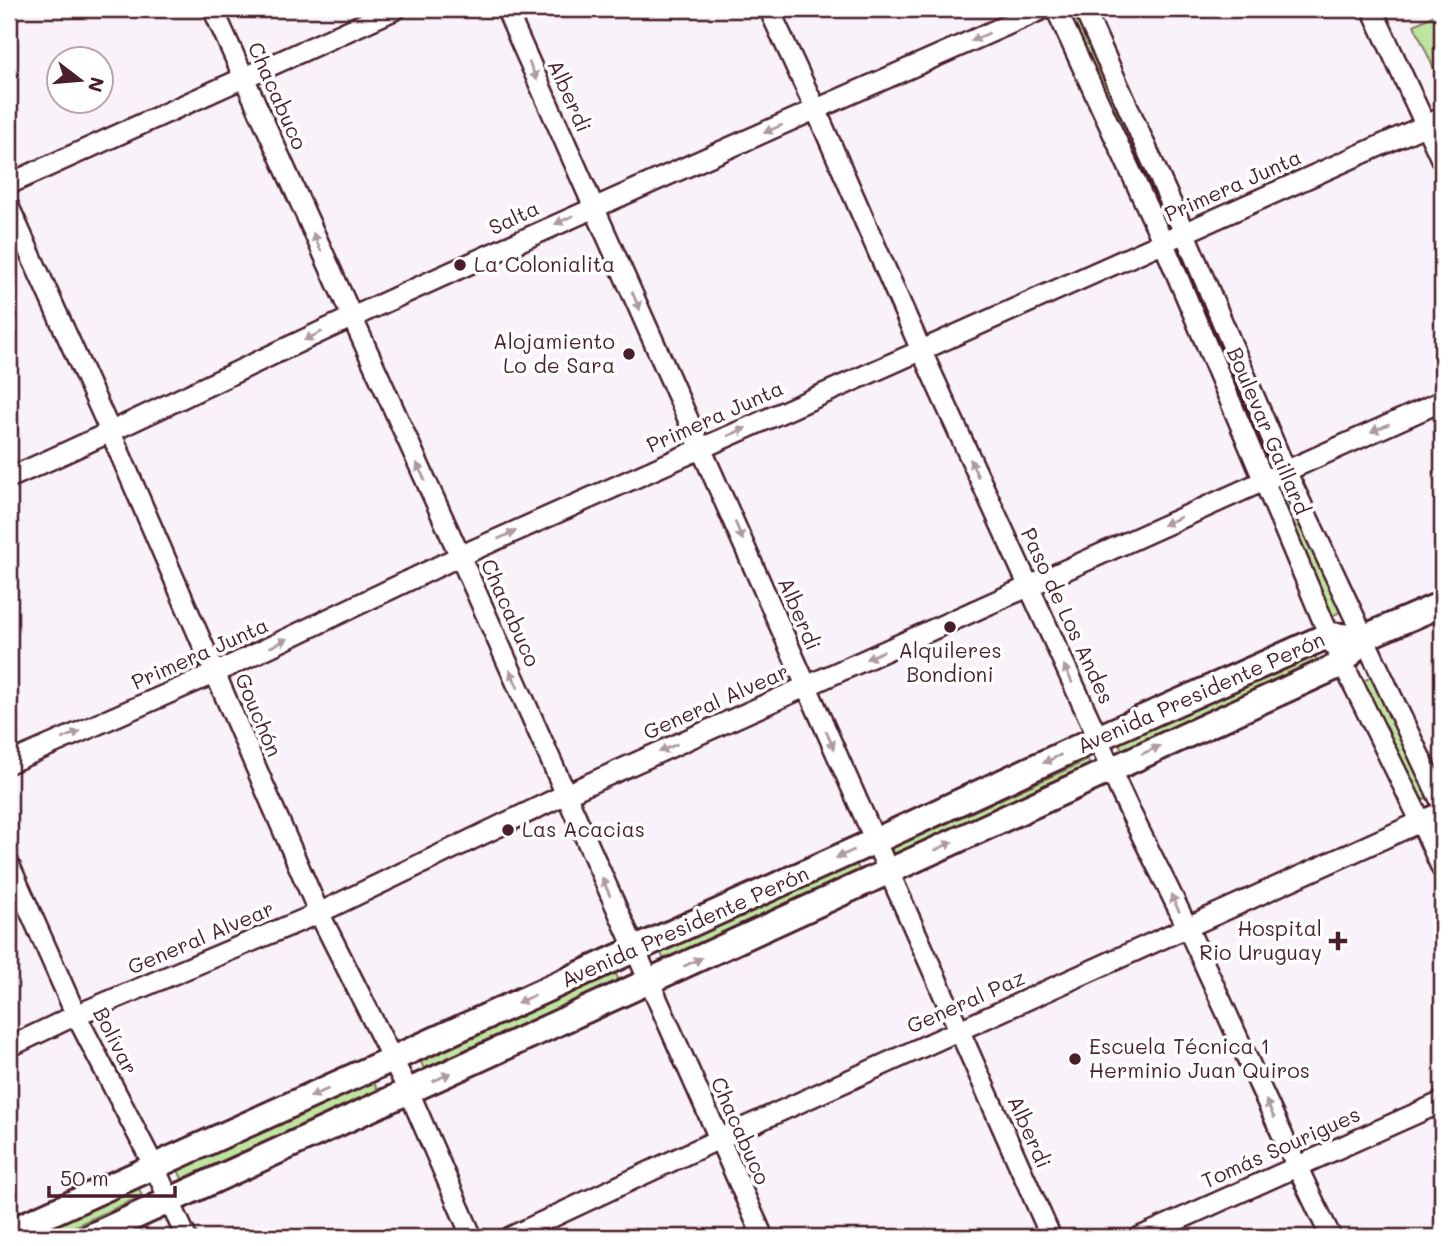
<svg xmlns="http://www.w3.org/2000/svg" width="1451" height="1246" font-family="Mali,sans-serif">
	<rect width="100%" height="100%" fill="#f9f2fb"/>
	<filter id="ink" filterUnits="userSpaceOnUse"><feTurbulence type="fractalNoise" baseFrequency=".0143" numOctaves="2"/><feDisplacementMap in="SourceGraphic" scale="14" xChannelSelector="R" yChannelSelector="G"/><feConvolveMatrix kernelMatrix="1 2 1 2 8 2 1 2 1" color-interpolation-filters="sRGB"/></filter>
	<g filter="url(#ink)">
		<!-- green -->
		<path fill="#bee49f" stroke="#848265" stroke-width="2" d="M1442 11V65L1434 69 1414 25Z
			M1082 17 1175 220 1162 226 1069 22Z
			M1185 255 1276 461 1263 466 1173 261Z
			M1286 491 1340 612 1328 618 1273 497Z
			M1314 655 1319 664 1123 752 1119 743Z
			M1372 677 1430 796 1418 802 1360 682Z
			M1088 760 1092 769 896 857 892 848Z
			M856 863 860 872 664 960 660 951Z
			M615 972 619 981 424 1069 420 1060Z
			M374 1082 378 1091 182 1179 178 1170Z
			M138 1187 142 1196 51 1237H27Z"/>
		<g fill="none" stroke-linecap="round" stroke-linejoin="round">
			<defs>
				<path id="minor" d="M213 9 460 556 763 1237
					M506 9 1051 1237
					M769 9 816 110 921 350 1098 738C1123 804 1158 865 1188 929 1236 1032 1281 1136 1331 1237
					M1056 9 1163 242 1329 635 1421 822 1442 869
					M1084 9 1184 232 1285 469 1442 804
					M1372 9 1442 161
					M9 184 396 9
					M9 207 111 433 319 913 409 1092 472 1237
					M9 478C126 427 239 369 355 316 583 211 813 111 1043 9
					M9 763 215 673 460 556 1442 118
					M9 864 76 1015 154 1166 186 1237
					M9 1047 76 1015 319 913 564 795 1442 401
					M510 1237 719 1139 1442 812
					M1140 1237 1442 1102"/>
				<path id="major" d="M9 1232 875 841 1098 738 1329 635 1363 638
					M90 1237 1342 664 1363 638 1442 604"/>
			</defs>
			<!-- minor casing -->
			<use href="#minor" stroke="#4a1f2b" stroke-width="24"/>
			<!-- major casing -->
			<use href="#major" stroke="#4a1f2b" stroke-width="30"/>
			<!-- minor -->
			<use href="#minor" stroke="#fff" stroke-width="19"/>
			<!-- major -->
			<use href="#major" stroke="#fff" stroke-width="24"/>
		</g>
		<!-- one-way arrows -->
		<defs><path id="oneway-solid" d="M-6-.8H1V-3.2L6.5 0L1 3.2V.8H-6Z" transform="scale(1.75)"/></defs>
		<g fill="#ae9aa0">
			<use href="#oneway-solid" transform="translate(980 37) rotate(156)"/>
			<use href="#oneway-solid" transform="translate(533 71) rotate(66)"/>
			<use href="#oneway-solid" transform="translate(773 129) rotate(156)"/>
			<use href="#oneway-solid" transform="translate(564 220) rotate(155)"/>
			<use href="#oneway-solid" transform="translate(317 242) rotate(-114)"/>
			<use href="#oneway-solid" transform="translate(636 301) rotate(66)"/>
			<use href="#oneway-solid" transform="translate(313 336) rotate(154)"/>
			<use href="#oneway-solid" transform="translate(1380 428) rotate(156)"/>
			<use href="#oneway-solid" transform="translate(737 432) rotate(-24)"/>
			<use href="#oneway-solid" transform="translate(974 468) rotate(-114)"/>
			<use href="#oneway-solid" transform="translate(421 472) rotate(-115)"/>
			<use href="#oneway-solid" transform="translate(1172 521) rotate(156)"/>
			<use href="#oneway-solid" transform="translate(739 531) rotate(67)"/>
			<use href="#oneway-solid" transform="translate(507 535) rotate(-24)"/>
			<use href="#oneway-solid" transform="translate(279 643) rotate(-26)"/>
			<use href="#oneway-solid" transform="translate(875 655) rotate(155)"/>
			<use href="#oneway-solid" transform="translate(1068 674) rotate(-115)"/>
			<use href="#oneway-solid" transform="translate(514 679) rotate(-114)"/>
			<use href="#oneway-solid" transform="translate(71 735) rotate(-23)"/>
			<use href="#oneway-solid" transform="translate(830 740) rotate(66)"/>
			<use href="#oneway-solid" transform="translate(668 748) rotate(156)"/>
			<use href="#oneway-solid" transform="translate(1151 750) rotate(-24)"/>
			<use href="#oneway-solid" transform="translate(1052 759) rotate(155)"/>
			<use href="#oneway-solid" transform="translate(944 846) rotate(-25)"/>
			<use href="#oneway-solid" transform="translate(845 854) rotate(156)"/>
			<use href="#oneway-solid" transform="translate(606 887) rotate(-114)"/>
			<use href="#oneway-solid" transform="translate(1175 903) rotate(-116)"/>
			<use href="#oneway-solid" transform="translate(693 962) rotate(-25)"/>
			<use href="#oneway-solid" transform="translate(526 999) rotate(155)"/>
			<use href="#oneway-solid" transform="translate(442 1077) rotate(-25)"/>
			<use href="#oneway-solid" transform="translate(319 1093) rotate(156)"/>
			<use href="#oneway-solid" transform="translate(1270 1109) rotate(-115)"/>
		</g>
	</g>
	<!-- markers -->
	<g fill="#4a1f2b" stroke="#fff" stroke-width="2.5">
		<circle cx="460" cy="265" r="7"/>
		<circle cx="629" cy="354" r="7"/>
		<circle cx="950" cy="627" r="7"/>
		<circle cx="508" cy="830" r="7"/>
		<path d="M1334.5 930.5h7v7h7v7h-7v7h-7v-7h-7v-7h7z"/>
		<circle cx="1075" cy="1059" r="7"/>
	</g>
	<g text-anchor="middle" stroke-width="7" stroke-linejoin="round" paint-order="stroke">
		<!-- street labels -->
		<g font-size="21" fill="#4a1f2b" stroke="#fff">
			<text transform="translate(277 96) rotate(66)" y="7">Chacabuco</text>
			<text transform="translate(569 96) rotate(66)" y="7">Alberdi</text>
			<text transform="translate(1233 186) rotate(-24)" y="7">Primera Junta</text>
			<text transform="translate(514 218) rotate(-25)" y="7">Salta</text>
			<text transform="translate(715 417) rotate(-24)" y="7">Primera Junta</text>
			<text transform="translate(1268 431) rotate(67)" y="7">Boulevar Gaillard</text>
			<text transform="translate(510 613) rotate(66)" y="7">Chacabuco</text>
			<text transform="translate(799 614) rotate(67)" y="7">Alberdi</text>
			<text transform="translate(1067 616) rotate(65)" y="7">Paso de Los Andes</text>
			<text transform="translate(200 654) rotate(-24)" y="7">Primera Junta</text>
			<text transform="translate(1201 693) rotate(-24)" y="7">Avenida Presidente Perón</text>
			<text transform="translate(716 702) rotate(-24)" y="7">General Alvear</text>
			<text transform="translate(258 715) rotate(67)" y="7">Gouchón</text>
			<text transform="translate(685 927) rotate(-24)" y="7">Avenida Presidente Perón</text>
			<text transform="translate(201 938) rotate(-23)" y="7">General Alvear</text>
			<text transform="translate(966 1002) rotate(-24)" y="7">General Paz</text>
			<text transform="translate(115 1041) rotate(63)" y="7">Bolívar</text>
			<text transform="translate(740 1131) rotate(66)" y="7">Chacabuco</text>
			<text transform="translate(1029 1132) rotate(66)" y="7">Alberdi</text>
			<text transform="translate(1281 1148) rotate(-24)" y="7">Tomás Sourigues</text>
		</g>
		<!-- poi labels -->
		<g font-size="21" fill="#4a1f2b" stroke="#fff" text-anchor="start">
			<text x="474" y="272">La Colonialita</text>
			<text x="615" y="349" text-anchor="end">Alojamiento<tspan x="615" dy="24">Lo de Sara</tspan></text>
			<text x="950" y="658" text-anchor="middle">Alquileres<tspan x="950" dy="24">Bondioni</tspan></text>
			<text x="522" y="837">Las Acacias</text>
			<text x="1322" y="936" text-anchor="end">Hospital<tspan x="1322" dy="24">Rio Uruguay</tspan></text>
			<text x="1089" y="1054">Escuela Técnica 1<tspan x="1089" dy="24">Herminio Juan Quiros</tspan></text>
		</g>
	</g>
	<!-- margin -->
	<rect width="1451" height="1246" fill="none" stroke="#fff" stroke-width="35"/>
	<rect x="18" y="18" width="1416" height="1211" fill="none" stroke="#4a1f2b" stroke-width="2.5" filter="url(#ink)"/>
	<!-- north arrow -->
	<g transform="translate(80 80) rotate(106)"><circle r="33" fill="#ffffff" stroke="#b7a5aa" stroke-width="2"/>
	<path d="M0-5L12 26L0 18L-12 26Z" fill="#4a1f2b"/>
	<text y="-10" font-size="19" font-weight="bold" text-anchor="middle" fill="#4a1f2b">N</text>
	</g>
	<!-- scale -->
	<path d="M49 1186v10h126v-10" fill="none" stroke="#4a1f2b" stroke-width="3.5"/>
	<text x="60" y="1186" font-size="21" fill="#4a1f2b" stroke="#ffffff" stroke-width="5" paint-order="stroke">50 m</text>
</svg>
